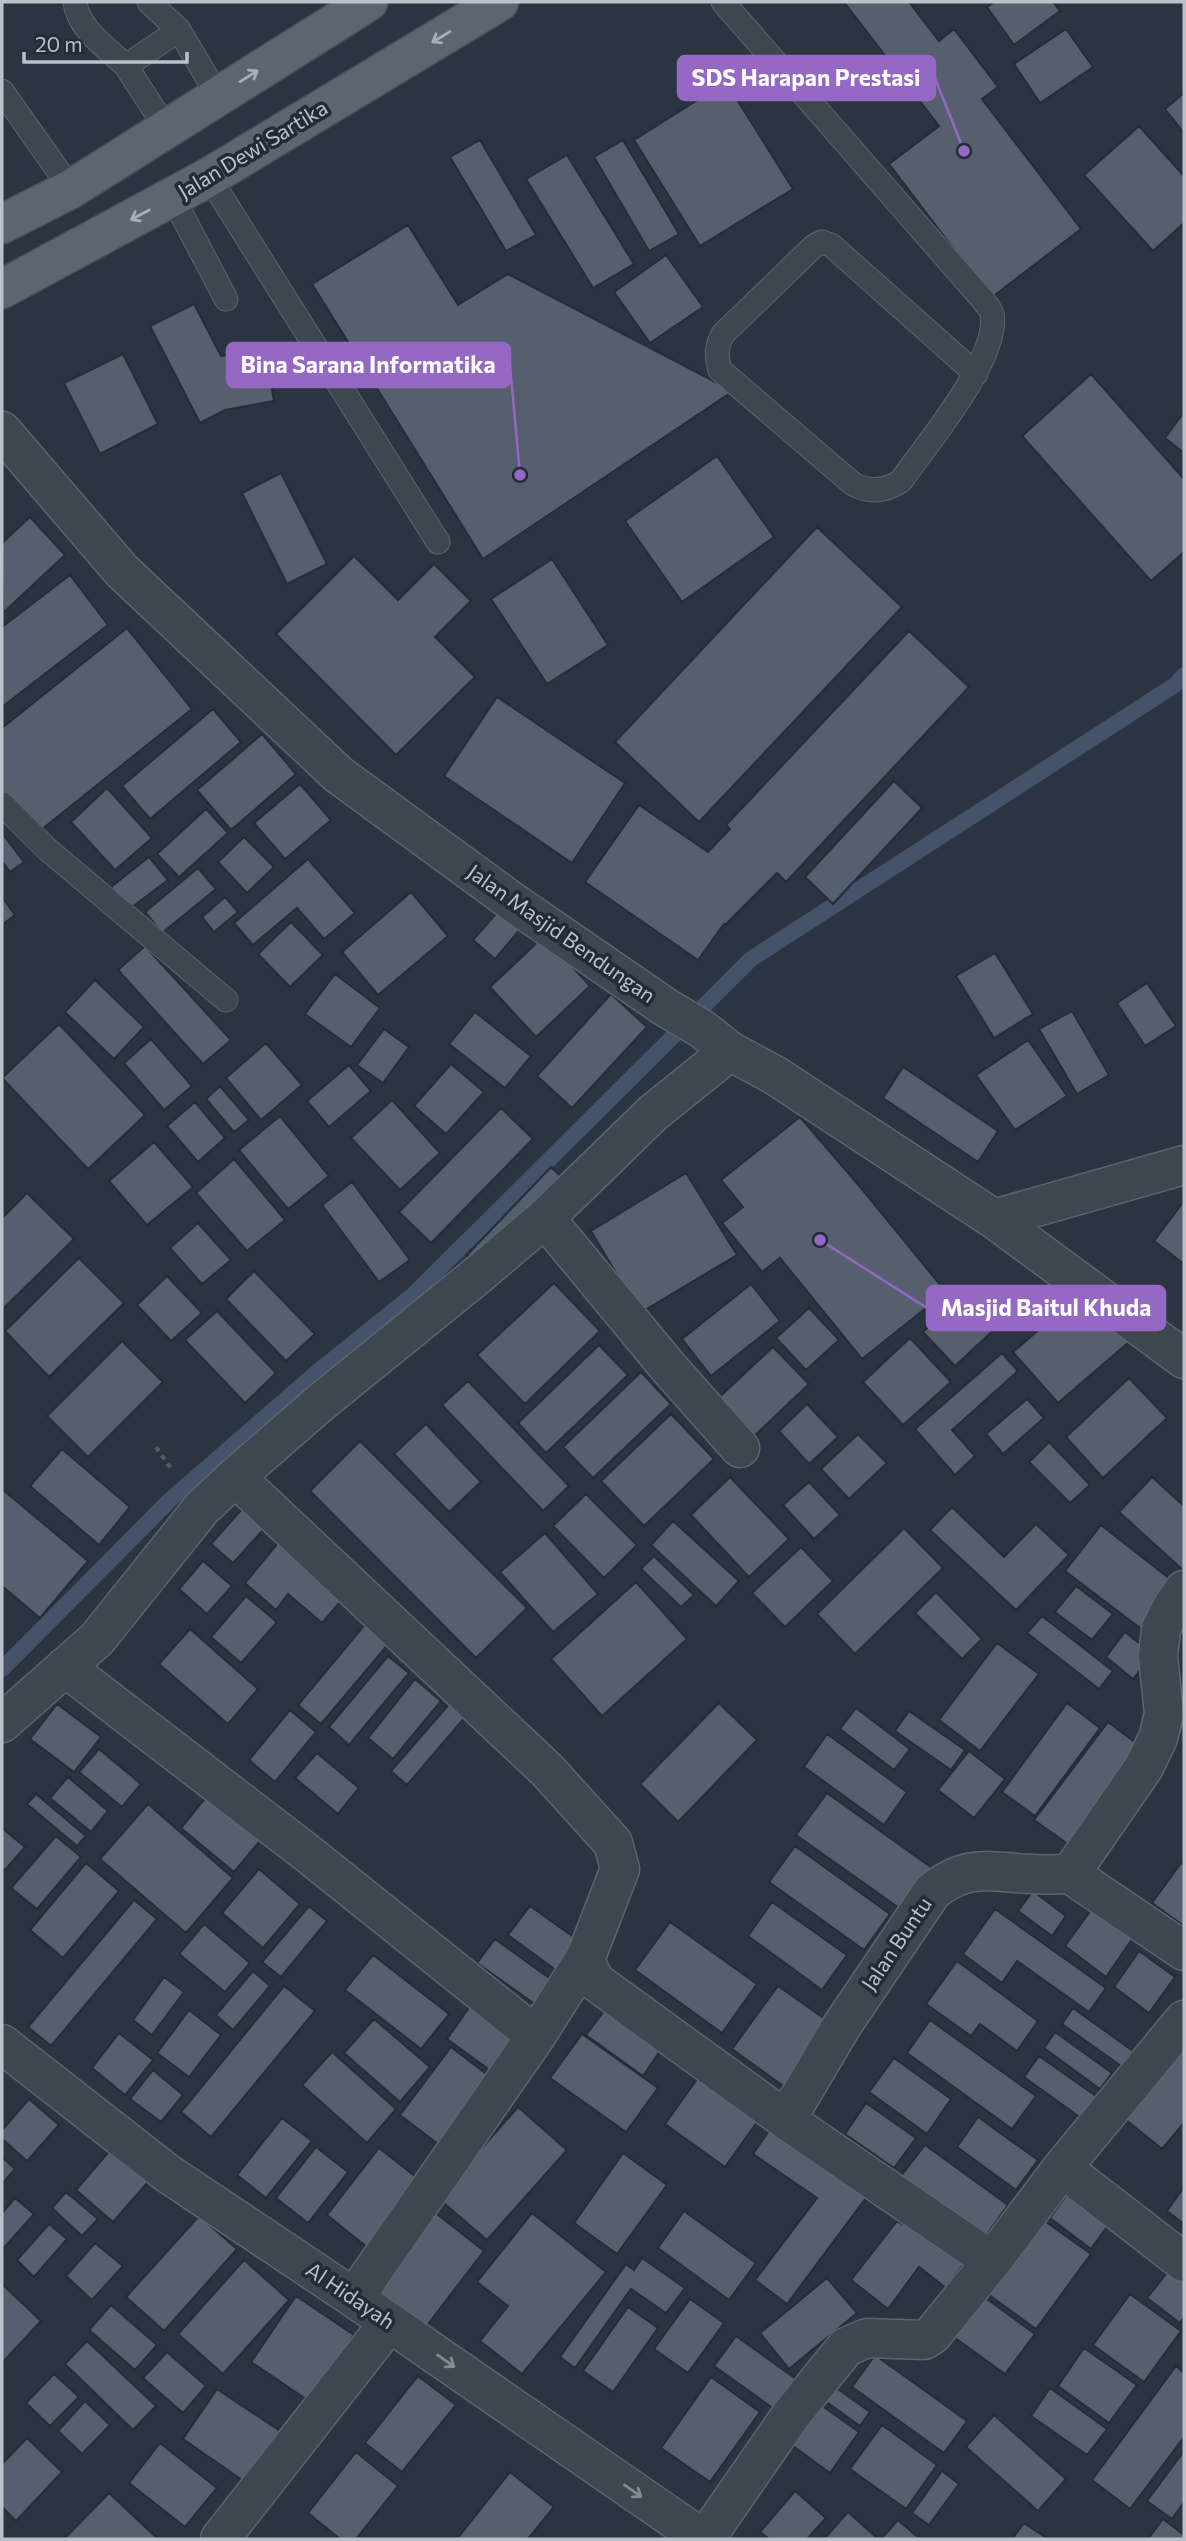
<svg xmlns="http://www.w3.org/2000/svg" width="1186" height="2541" font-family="Commissioner,sans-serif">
	<rect width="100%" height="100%" fill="#2b3440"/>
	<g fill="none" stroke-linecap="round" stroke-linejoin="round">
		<!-- stream -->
		<path stroke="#445369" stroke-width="16" d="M2 1669 170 1500 316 1373 413 1295 751 959 1175 685 1184 675"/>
	</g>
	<!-- building -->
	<path fill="#565f6d" stroke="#252d38" stroke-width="2" d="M844 2H909L939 41 954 29 998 87 982 99 1081 229 991 298 889 164 939 126Z
		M994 2H1053L1060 11 1014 45 987 7Z
		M1066 29 1093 67 1040 103 1014 64Z
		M726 82 793 189 700 246 634 140Z
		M1184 93V133L1165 109Z
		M1139 126 1184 176V223L1153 251 1084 175Z
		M480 140 536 235 506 251 450 157Z
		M623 140 679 234 649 251 594 157Z
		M567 155 634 264 593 288 526 179Z
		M408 225 458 305 508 274 733 391 483 559 312 284Z
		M666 255 703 307 650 343 614 292Z
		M194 304 221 356 265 349 274 401 225 410 200 423 150 326Z
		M123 354 158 424 100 454 64 383Z
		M1091 374 1184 479V552L1151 581 1022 436Z
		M1184 412V453L1165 438Z
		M717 456 774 537 682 602 625 521Z
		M281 473 327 564 287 584 242 493Z
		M30 517 65 555 3 613 2 543Z
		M817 527 902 607 699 822 615 742Z
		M354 556 398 600 434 564 471 601 435 637 475 677 396 755 276 634Z
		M552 559 608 645 547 684 491 599Z
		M70 575 108 625 2 707V627Z
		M127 628 192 709 36 834 2 792V728Z
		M909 631 969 687 786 882 777 873 725 925 724 924 698 960 585 882 639 805 708 852 730 829 726 825Z
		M497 697 625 783 572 863 444 776Z
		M213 709 241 742 150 819 122 786Z
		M262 734 296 774 231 830 197 790Z
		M894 781 922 808 833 904 805 877Z
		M300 784 331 820 285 859 254 823Z
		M107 788 152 838 115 870 71 822Z
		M206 809 228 833 179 877 157 854Z
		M2 833 24 862 10 872 2 861Z
		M244 837 274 867 247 893 218 862Z
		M149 857 168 880 128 910 111 887Z
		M308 859 355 913 324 939 297 908 253 945 234 923Z
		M198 868 216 889 162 933 145 912Z
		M411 892 448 936 378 995 342 952Z
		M2 897 15 915 2 925Z
		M225 897 238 912 214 932 202 917Z
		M501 908 522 927 495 959 473 940Z
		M291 922 323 955 290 987 258 954Z
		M544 936 590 986 536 1037 490 987Z
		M145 946 231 1040 203 1064 118 970Z
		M995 953 1033 1014 994 1038 956 976Z
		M335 974 380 1008 351 1047 305 1014Z
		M95 980 144 1027 114 1059 65 1012Z
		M1147 983 1176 1026 1145 1046 1117 1003Z
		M611 994 647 1027 572 1108 537 1076Z
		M1072 1011 1109 1075 1077 1094 1039 1029Z
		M475 1012 531 1056 505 1088 449 1044Z
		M59 1024 145 1115 88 1169 2 1078Z
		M384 1029 409 1047 383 1083 357 1065Z
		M151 1039 192 1086 164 1110 124 1063Z
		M1028 1040 1067 1096 1015 1130 976 1075Z
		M266 1043 302 1085 261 1120 226 1078Z
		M451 1064 484 1092 446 1134 414 1106Z
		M349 1065 371 1091 329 1127 307 1101Z
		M903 1067 998 1131 978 1162 883 1098Z
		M220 1086 249 1120 234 1132 206 1099Z
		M392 1100 440 1153 400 1190 351 1138Z
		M195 1102 225 1138 198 1162 167 1126Z
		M501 1108 533 1139 431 1243 399 1212Z
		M280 1116 329 1176 288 1209 239 1150Z
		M800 1117 861 1188 946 1292 862 1359 780 1258 762 1272 722 1223 743 1207 721 1180Z
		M154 1142 193 1187 147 1225 109 1181Z
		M234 1159 285 1220 247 1251 196 1193Z
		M551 1167 567 1182 480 1270 467 1255Z
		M686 1173 737 1255 640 1313 591 1231Z
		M352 1182 410 1260 379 1282 322 1205Z
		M27 1193 74 1239 2 1310V1218Z
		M1184 1201V1264L1154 1241Z
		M198 1223 231 1260 202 1284 170 1248Z
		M79 1258 124 1303 49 1377 5 1331Z
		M254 1271 315 1334 286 1361 226 1299Z
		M167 1276 202 1313 171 1341 137 1305Z
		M554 1283 600 1331 525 1404 477 1355Z
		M751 1284 780 1321 711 1376 682 1339Z
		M968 1290 999 1325 955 1366 923 1332Z
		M1084 1291 1129 1342 1058 1403 1013 1352Z
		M809 1308 839 1340 806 1370 776 1338Z
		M217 1311 276 1373 245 1403 185 1340Z
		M910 1338 951 1382 903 1425 863 1382Z
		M122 1341 163 1382 88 1457 47 1416Z
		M599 1345 628 1375 546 1453 518 1423Z
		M773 1347 809 1384 749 1441 712 1404Z
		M1002 1353 1018 1371 952 1430 975 1456 955 1475 915 1429Z
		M641 1372 671 1404 593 1478 563 1447Z
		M1129 1378 1167 1418 1103 1478 1066 1437Z
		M468 1381 569 1486 543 1511 442 1405Z
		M1027 1399 1044 1418 1003 1454 986 1434Z
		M807 1404 838 1437 809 1464 779 1431Z
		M671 1414 714 1459 644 1526 601 1481Z
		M426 1424 481 1482 449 1512 394 1454Z
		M858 1434 887 1463 849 1499 821 1469Z
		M360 1441 527 1608 476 1658 310 1491Z
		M1049 1442 1090 1485 1070 1503 1029 1462Z
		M62 1449 130 1507 99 1545 30 1486Z
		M730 1477 789 1539 749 1577 691 1515Z
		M1152 1477 1184 1506V1571L1119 1512Z
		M809 1482 840 1515 814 1539 783 1505Z
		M2 1489 88 1561 40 1618 2 1586Z
		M586 1494 637 1545 604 1578 553 1526Z
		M952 1507 1004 1557 1036 1524 1069 1555 1016 1610 930 1530Z
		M242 1509 265 1528 233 1563 211 1544Z
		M673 1521 739 1581 716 1606 651 1545Z
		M1101 1525 1179 1586 1144 1631 1065 1571Z
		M904 1528 943 1568 855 1654 817 1614Z
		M545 1533 598 1594 553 1632 500 1572Z
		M282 1538 347 1594 322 1623 288 1594 276 1610 245 1583Z
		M801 1547 833 1581 785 1627 752 1593Z
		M654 1556 694 1595 681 1607 641 1569Z
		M203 1561 232 1586 207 1614 179 1589Z
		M636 1582 687 1639 602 1716 551 1659Z
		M1076 1586 1113 1614 1092 1640 1055 1612Z
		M936 1592 982 1639 962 1659 915 1613Z
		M246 1596 277 1622 241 1663 211 1637Z
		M372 1616 396 1635 321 1724 298 1705Z
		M1042 1616 1113 1671 1099 1689 1027 1633Z
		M190 1629 258 1689 228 1724 159 1664Z
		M1125 1632 1153 1654 1133 1679 1106 1657Z
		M997 1643 1039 1674 980 1751 939 1720Z
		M388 1656 409 1673 349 1745 329 1727Z
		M415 1679 441 1701 393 1759 368 1738Z
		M451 1702 466 1716 407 1785 391 1771Z
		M719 1703 757 1740 678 1822 640 1784Z
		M1067 1703 1100 1728 1035 1816 1002 1792Z
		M57 1704 101 1737 74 1772 30 1739Z
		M856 1708 910 1749 894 1770 840 1729Z
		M290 1710 316 1732 275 1782 249 1760Z
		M909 1711 965 1750 951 1770 895 1731Z
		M1108 1722 1148 1752 1076 1850 1034 1820Z
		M827 1734 907 1792 884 1825 804 1767Z
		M99 1749 141 1784 122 1807 79 1772Z
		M969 1751 1005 1779 974 1818 938 1790Z
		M317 1753 359 1788 338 1814 295 1778Z
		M68 1777 108 1811 91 1832 50 1798Z
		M215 1786 269 1830 234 1872 181 1828Z
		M827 1793 939 1873 909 1915 796 1835Z
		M36 1794 86 1836 77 1846 27 1804Z
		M148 1804 233 1878 186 1933 100 1859Z
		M2 1828 25 1847 5 1870 2 1868Z
		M56 1836 81 1857 37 1909 11 1888Z
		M795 1846 890 1914 864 1950 769 1882Z
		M86 1863 119 1891 63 1958 30 1930Z
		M1181 1863 1184 1865V1926L1152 1903Z
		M259 1869 300 1904 263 1948 222 1913Z
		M1033 1891 1066 1916 1052 1936 1018 1911Z
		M134 1900 157 1919 51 2046 28 2027Z
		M772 1902 847 1955 822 1990 748 1936Z
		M309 1906 327 1921 281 1977 262 1962Z
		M530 1906 579 1941 557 1971 508 1935Z
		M1094 1906 1135 1935 1106 1977 1065 1946Z
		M995 1909 1106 1988 1089 2012 1017 1961 1002 1983 963 1954Z
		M670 1922 757 1984 722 2033 635 1970Z
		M204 1924 250 1963 225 1992 179 1954Z
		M495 1939 556 1983 539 2007 477 1963Z
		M1139 1951 1175 1977 1149 2013 1114 1987Z
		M373 1955 449 2014 421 2049 345 1990Z
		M957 1961 1038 2021 1017 2051 980 2024 971 2036 926 2004Z
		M253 1971 270 1986 233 2030 216 2015Z
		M164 1977 184 1992 152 2035 133 2020Z
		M284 1986 315 2011 211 2137 181 2112Z
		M778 1986 832 2024 786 2088 732 2049Z
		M475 1999 527 2036 498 2076 447 2039Z
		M613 1999 668 2039 643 2076 586 2035Z
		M1073 2008 1133 2051 1121 2066 1062 2024Z
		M189 2010 221 2035 189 2077 157 2053Z
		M374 2019 430 2067 400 2102 344 2053Z
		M930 2020 1036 2096 1012 2129 907 2053Z
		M1055 2032 1112 2073 1100 2089 1044 2048Z
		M119 2033 153 2060 125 2095 92 2068Z
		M582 2034 658 2088 626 2132 550 2078Z
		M1184 2039V2123L1162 2149 1120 2115Z
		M451 2047 498 2083 447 2151 400 2115Z
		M332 2052 396 2109 367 2143 302 2085Z
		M1039 2056 1096 2096 1081 2118 1024 2077Z
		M894 2058 951 2099 927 2134 869 2092Z
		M705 2068 765 2111 725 2167 665 2124Z
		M153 2070 183 2095 161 2122 130 2099Z
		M29 2099 59 2125 27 2161 2 2139V2130Z
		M866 2103 916 2138 894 2168 845 2134Z
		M518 2107 567 2150 487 2240 438 2198Z
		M978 2117 1038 2160 1016 2190 957 2147Z
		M282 2118 312 2141 266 2198 237 2175Z
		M777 2119 874 2187 787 2304 755 2280 817 2198 753 2154Z
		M118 2141 155 2174 113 2222 76 2190Z
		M925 2145 1008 2205 985 2237 901 2176Z
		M316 2147 348 2172 308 2223 276 2198Z
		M379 2148 425 2184 372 2251 327 2215Z
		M623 2153 667 2185 617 2254 574 2223Z
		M2 2157 15 2169 2 2184Z
		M1075 2184 1116 2214 1091 2249 1050 2218Z
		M1184 2187V2224L1167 2211Z
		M66 2192 98 2219 82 2236 52 2208Z
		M15 2198 34 2214 2 2250V2213Z
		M428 2207 484 2251 425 2328 369 2284Z
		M684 2211 756 2263 729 2300 658 2248Z
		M532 2213 606 2272 522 2374 480 2341 508 2306 477 2282Z
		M909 2215 967 2259 946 2288 919 2267 888 2309 851 2280 897 2221 902 2224Z
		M199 2216 237 2249 164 2331 126 2297Z
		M1039 2217 1091 2254 1036 2329 985 2292Z
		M49 2224 67 2239 34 2277 17 2260Z
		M95 2243 123 2266 92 2300 66 2276Z
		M642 2258 685 2288 666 2313 631 2289 575 2368 560 2357 626 2264 634 2270Z
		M244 2260 289 2300 223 2374 178 2334Z
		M1177 2260 1184 2265V2317L1180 2323 1147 2298Z
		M827 2278 857 2313 789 2369 760 2333Z
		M2 2284 41 2321 2 2363Z
		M980 2294 1035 2334 1005 2374 951 2335Z
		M1130 2294 1181 2331 1144 2382 1093 2345Z
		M296 2296 354 2335 309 2401 251 2362Z
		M690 2299 724 2323 688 2373 654 2349Z
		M111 2305 157 2345 135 2370 89 2330Z
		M628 2307 658 2328 613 2392 583 2371Z
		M736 2336 796 2379 774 2409 714 2366Z
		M87 2341 156 2406 133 2430 65 2364Z
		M1084 2348 1137 2385 1109 2423 1058 2386Z
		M167 2352 206 2386 183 2413 143 2378Z
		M875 2355 967 2421 944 2453 852 2387Z
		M1176 2366 1184 2373V2437L1130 2509 1092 2480Z
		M54 2374 79 2397 50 2426 26 2403Z
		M418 2376 456 2405 402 2472 365 2443Z
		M711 2377 760 2412 710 2482 661 2448Z
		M831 2384 870 2412 860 2426 821 2398Z
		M1050 2388 1107 2429 1087 2455 1031 2416Z
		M217 2389 280 2431 245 2482 183 2439Z
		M814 2400 859 2432 830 2473 785 2440Z
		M85 2401 110 2425 82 2454 58 2431Z
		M994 2415 1066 2479 1038 2511 966 2447Z
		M882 2425 937 2465 906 2509 850 2469Z
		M27 2438 62 2472 16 2521 2 2507V2464Z
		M160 2443 217 2488 185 2527 129 2483Z
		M1184 2451V2502L1172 2519 1147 2501Z
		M356 2452 398 2486 356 2539H340L308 2513Z
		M942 2471 959 2484 929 2525 912 2513Z
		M510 2472 554 2507 528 2539H457Z
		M795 2491 826 2518 807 2539H769L760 2532Z
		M109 2493 158 2539H64Z
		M848 2512 876 2537 874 2539H824Z
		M1163 2519 1184 2535V2539H1148Z
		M898 2520 920 2539H881Z
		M1024 2523 1048 2539H1012Z"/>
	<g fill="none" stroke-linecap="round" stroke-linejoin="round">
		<defs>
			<path id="lane" d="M75 2C78 29 107 48 126 66
				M149 2 179 30 126 66 167 130
				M723 2 983 300C986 304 991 310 992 314 1000 358 926 445 901 481 886 491 870 493 853 484L720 370C716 356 716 347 723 334L814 246 822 242 831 245 976 374
				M179 30 218 96
				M2 91 71 189
				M209 177 438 542
				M173 198 226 299
				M2 804 47 849 226 1000"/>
			<path id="street" d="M2 431 122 571 339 775 514 903 665 1007 702 1029 730 1051 776 1076 994 1219 1184 1359
				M545 1218 669 1368 740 1448
				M994 1219 1184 1165
				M235 1477 547 1770 613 1843 620 1869 586 1957 588 1968 596 1982 786 2120 992 2261
				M65 1667 307 1853 536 2036
				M2 1723 97 1639 202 1508 235 1477 320 1403 479 1274 545 1218 653 1113 730 1051
				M1070 1874 1144 1767 1158 1738 1164 1714 1158 1656 1161 1629 1174 1604 1184 1590
				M1070 1874 1184 1951
				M2 2044 167 2173 354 2298 703 2539
				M786 2120 841 2027 932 1892C967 1863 990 1872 1031 1874 1044 1875 1058 1874 1070 1874
				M1062 2168 1184 2262
				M354 2298 536 2036 586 1957
				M220 2539 389 2323
				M705 2539 791 2415 846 2347 867 2338 924 2340 932 2335 992 2261 1062 2168 1184 2020"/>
			<path id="primary" d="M2 224 71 189 368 2
				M2 289 209 177 499 2"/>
		</defs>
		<!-- lane casing -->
		<use href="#lane" stroke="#5c646e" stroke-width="25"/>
		<!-- street casing -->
		<use href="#street" stroke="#5c646e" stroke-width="41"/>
		<!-- primary casing -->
		<use href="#primary" stroke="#484f5a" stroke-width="41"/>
		<!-- path -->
		<path stroke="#4d5d60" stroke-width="4.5" stroke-dasharray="5 5" stroke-linecap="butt" d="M156 1447 172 1470"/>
		<!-- lane -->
		<use href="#lane" stroke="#3e4650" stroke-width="23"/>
		<!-- street -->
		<use href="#street" stroke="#3e4650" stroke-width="38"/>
		<!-- primary -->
		<use href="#primary" stroke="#5d6570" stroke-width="38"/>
	</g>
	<!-- one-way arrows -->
	<defs><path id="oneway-shaft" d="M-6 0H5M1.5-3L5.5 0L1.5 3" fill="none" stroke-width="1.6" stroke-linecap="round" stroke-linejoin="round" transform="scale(1.75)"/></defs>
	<g stroke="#a8afb8">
		<use href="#oneway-shaft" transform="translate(441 37) rotate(149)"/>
		<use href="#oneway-shaft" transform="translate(249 76) rotate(-32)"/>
		<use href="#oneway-shaft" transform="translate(140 215) rotate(152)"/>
	</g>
	<g stroke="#838a93">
		<use href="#oneway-shaft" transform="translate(446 2361) rotate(35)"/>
		<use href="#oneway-shaft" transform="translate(633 2491) rotate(35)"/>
	</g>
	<g text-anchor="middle" stroke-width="7" stroke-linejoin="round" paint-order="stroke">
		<!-- street labels -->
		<g font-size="21" fill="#bbc1ca" stroke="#232b36">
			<text transform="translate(253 150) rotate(-31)" y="7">Jalan Dewi Sartika</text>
			<text transform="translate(561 934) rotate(35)" y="7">Jalan Masjid Bendungan</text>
			<text transform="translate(897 1944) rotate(-56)" y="7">Jalan Buntu</text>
			<text transform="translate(350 2296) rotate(34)" y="7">Al Hidayah</text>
		</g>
	</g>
	<!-- callouts -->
	<path fill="none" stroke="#9568c3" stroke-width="2.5" d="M964 151L935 78M520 475L510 365M820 1240L927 1308"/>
	<g fill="#9568c3" stroke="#232b36" stroke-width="2.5">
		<circle cx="964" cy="151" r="7"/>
		<circle cx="520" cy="475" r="7"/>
		<circle cx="820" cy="1240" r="7"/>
	</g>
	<g fill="#9568c3" stroke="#9568c3" stroke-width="2.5">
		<rect x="678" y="56" width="257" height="44" rx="7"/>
		<rect x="227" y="343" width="283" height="44" rx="7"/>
		<rect x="927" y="1286" width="238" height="44" rx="7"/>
	</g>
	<g font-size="23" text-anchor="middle" font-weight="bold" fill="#fff">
		<text x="806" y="86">SDS Harapan Prestasi</text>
		<text x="368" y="373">Bina Sarana Informatika</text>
		<text x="1046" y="1316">Masjid Baitul Khuda</text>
	</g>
	<!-- border -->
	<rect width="1186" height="2541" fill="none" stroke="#bbc1ca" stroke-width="7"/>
	<!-- scale -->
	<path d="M24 52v10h163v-10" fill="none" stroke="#bbc1ca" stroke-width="3.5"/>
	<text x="35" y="52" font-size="21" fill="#bbc1ca" stroke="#232b36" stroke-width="5" paint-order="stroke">20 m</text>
</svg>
